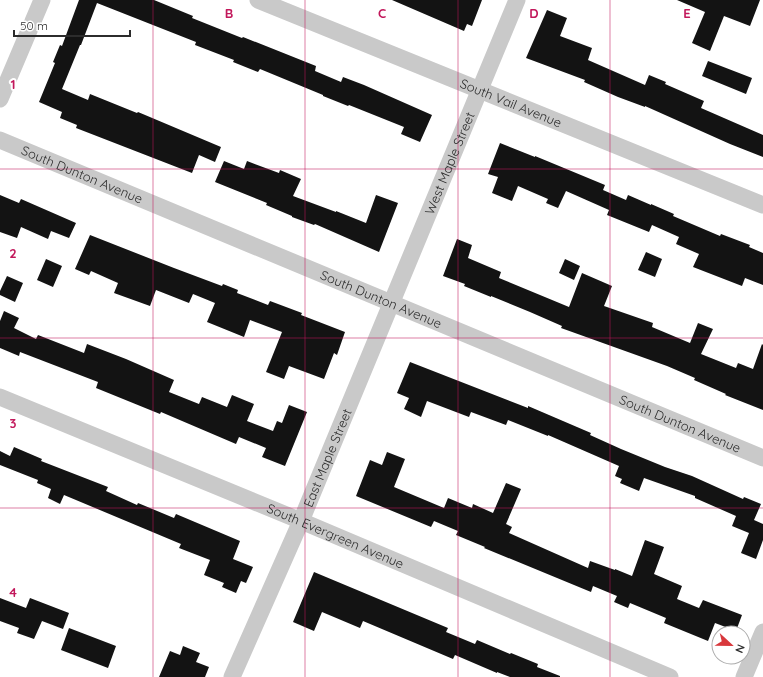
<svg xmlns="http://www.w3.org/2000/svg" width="763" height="677" font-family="Quicksand,sans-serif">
	<rect width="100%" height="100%" fill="#fff"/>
	<!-- building -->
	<path fill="#131313" d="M79 0H154L193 16 192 18 242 38 243 37 316 66 315 71 341 82 343 77 364 85 432 115 420 142 401 134 404 127 349 105 348 106 323 96V95L260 69 258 72 233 62 234 60 195 45 196 42 97 3 81 45H80L62 89 88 100 90 94 137 113 138 112 221 147 215 162 199 155 192 173 76 128 77 125 60 118 62 112 39 102 55 63 53 62 60 45 62 46Z
		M392 0H482L472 26 467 24 464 31Z
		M677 0H760L750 26 724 16 710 51 692 43 705 12Z
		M547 10 567 18 560 36 592 48 588 60 645 85 649 75 666 82 665 84 704 101 701 108 763 135V157L730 144 645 106V107L618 97 584 82 585 80 526 58Z
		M708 61 752 78 746 94 702 76Z
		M500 143 535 157V156L605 185 603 190 626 200 628 195 651 205V204L674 214 673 216 720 236 721 234 750 245 749 247 763 253V285L745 278 742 286 693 267 699 254 676 244 679 237 652 225 649 232 607 215 609 210 566 191 558 208 546 203 548 199 518 186 512 201 492 193 498 177 488 174Z
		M224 161 244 169 247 161 279 173 280 170 301 179 293 196 336 212V211L366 223 376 195 398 203 379 252 315 224 314 225 292 217V216L266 205 267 203 215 182Z
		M0 195 19 203 21 199 76 223 69 238 51 231 48 239 21 227 17 238 0 232Z
		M90 235 174 268 222 286 223 284 238 290 237 293 268 305 270 301 302 313 301 315 345 332 337 355 334 353 324 379 289 366 284 379 266 372 282 332 250 320 244 337 207 322 215 303 193 294 189 303 156 290 150 306 114 293 118 283 91 271 89 275 75 269Z
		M457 239 472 245 468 258 501 272 499 278 569 307 582 273 612 286 604 306 653 323 652 327 690 343 698 323 713 329 701 354 736 368 738 363 753 369 762 344 763 345V410L725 395 726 394 694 380 695 378 667 366 561 328 562 326 530 312 491 296V297L464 286 465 284 443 276Z
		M646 252 662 259 655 277 638 270Z
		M46 259 62 266 53 287 37 280Z
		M565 259 580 266 574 280 559 273Z
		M7 276 23 283 15 302 0 295V291Z
		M4 311 19 318 14 328 36 339 38 335 84 353 87 344 126 359 174 380 169 392 199 404 202 397 227 407 232 395 254 404 247 421 273 431 277 421 282 423 289 405 307 412 285 466 262 457 266 448 239 437 236 444 161 412 160 414 96 388 98 382 20 352 19 356 0 348V321Z
		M410 362 528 408V406L591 433 590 435 621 449 665 467 692 476 743 499 744 497 761 504 754 520 763 524V540L756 559 741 553 749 533 732 526 736 516 695 498V496L644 478 639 491 620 483 622 479 615 476 619 466 548 435V436L508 420 506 425 471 412 469 417 427 401 421 417 404 409 409 398 397 393Z
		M14 447 42 459 41 461 108 487 106 491 137 505 138 503 174 518 176 514 240 541 233 559 253 567 246 583 241 581 236 593 222 587 224 583 204 575 210 560 179 548 181 544 64 495 60 504 48 498 51 489 37 483 38 480 0 465V451L10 456Z
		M387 452 405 459 394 487 444 508 448 498 472 508 473 504 493 513 506 483 521 489 506 524 512 527 509 533 588 568 590 561 615 570V569L632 576 645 540 664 547 654 574 682 586 677 599 699 608 703 600 742 615 736 631 715 623 708 641 664 623 666 618 630 603 628 608 614 602 617 596 593 586 591 592 484 548 485 547 456 535 458 531 434 521 431 527 356 496 370 460 382 465Z
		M314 572 448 628 446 632 475 644 477 640 510 654 511 653 538 664 537 667 560 676V677H510L497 672V673L455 655 453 659 363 621 360 628 322 612 314 631 293 622Z
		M0 598 26 608 30 598 69 613 63 629 42 621 34 639 17 633 19 628 0 621Z
		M69 628 116 646 108 668 61 650Z
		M183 646 200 653 196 662 209 667 205 677H159L170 651 180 655Z"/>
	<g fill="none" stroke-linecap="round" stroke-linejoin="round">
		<!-- street -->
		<g stroke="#c9c9c9" stroke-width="17">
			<path id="s1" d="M258 0 763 205"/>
			<path d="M0 99 42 0"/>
			<path id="s2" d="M0 140 763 458"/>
			<path id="s3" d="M0 397 301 521 670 677"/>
			<path id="s4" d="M232 677 301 521 517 0"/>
			<path d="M744 677 763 632"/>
		</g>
	</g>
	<!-- grid -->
	<path fill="none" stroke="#c2185b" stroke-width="1" stroke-opacity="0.55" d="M153 0V677M305 0V677M458 0V677M610 0V677M0 169H763M0 338H763M0 508H763"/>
	<g text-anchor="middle" stroke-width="4" stroke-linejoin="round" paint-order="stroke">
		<!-- street labels -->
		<g font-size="13" fill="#2c2c2c" stroke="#fff">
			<text dy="5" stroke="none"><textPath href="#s1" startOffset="273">South Vail Avenue</textPath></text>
			<text dy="5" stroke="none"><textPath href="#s4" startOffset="558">West Maple Street</textPath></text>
			<text dy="5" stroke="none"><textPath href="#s2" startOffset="89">South Dunton Avenue</textPath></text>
			<text dy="5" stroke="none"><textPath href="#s2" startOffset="413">South Dunton Avenue</textPath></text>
			<text dy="5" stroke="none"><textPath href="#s2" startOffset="737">South Dunton Avenue</textPath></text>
			<text dy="5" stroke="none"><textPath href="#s4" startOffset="239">East Maple Street</textPath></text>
			<text dy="5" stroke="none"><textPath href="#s3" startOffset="363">South Evergreen Avenue</textPath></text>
		</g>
	</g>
	<g font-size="13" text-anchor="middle" font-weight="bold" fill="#c2185b" stroke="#fff" stroke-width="4" stroke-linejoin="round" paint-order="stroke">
		<text x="229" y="18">B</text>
		<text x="382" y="18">C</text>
		<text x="534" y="18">D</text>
		<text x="687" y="18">E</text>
		<text x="13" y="89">1</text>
		<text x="13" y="258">2</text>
		<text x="13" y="428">3</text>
		<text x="13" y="597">4</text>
	</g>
	<!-- north arrow -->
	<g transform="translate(731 645) rotate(112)"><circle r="19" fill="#ffffff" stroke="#ababab"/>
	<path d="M0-3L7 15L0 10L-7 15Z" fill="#d8383c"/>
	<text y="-6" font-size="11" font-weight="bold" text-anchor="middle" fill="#2c2c2c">N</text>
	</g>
	<!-- scale -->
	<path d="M14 30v6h116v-6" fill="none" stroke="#2c2c2c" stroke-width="2"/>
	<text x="20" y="30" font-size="12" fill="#2c2c2c" stroke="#ffffff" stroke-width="3" paint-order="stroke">50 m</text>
</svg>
